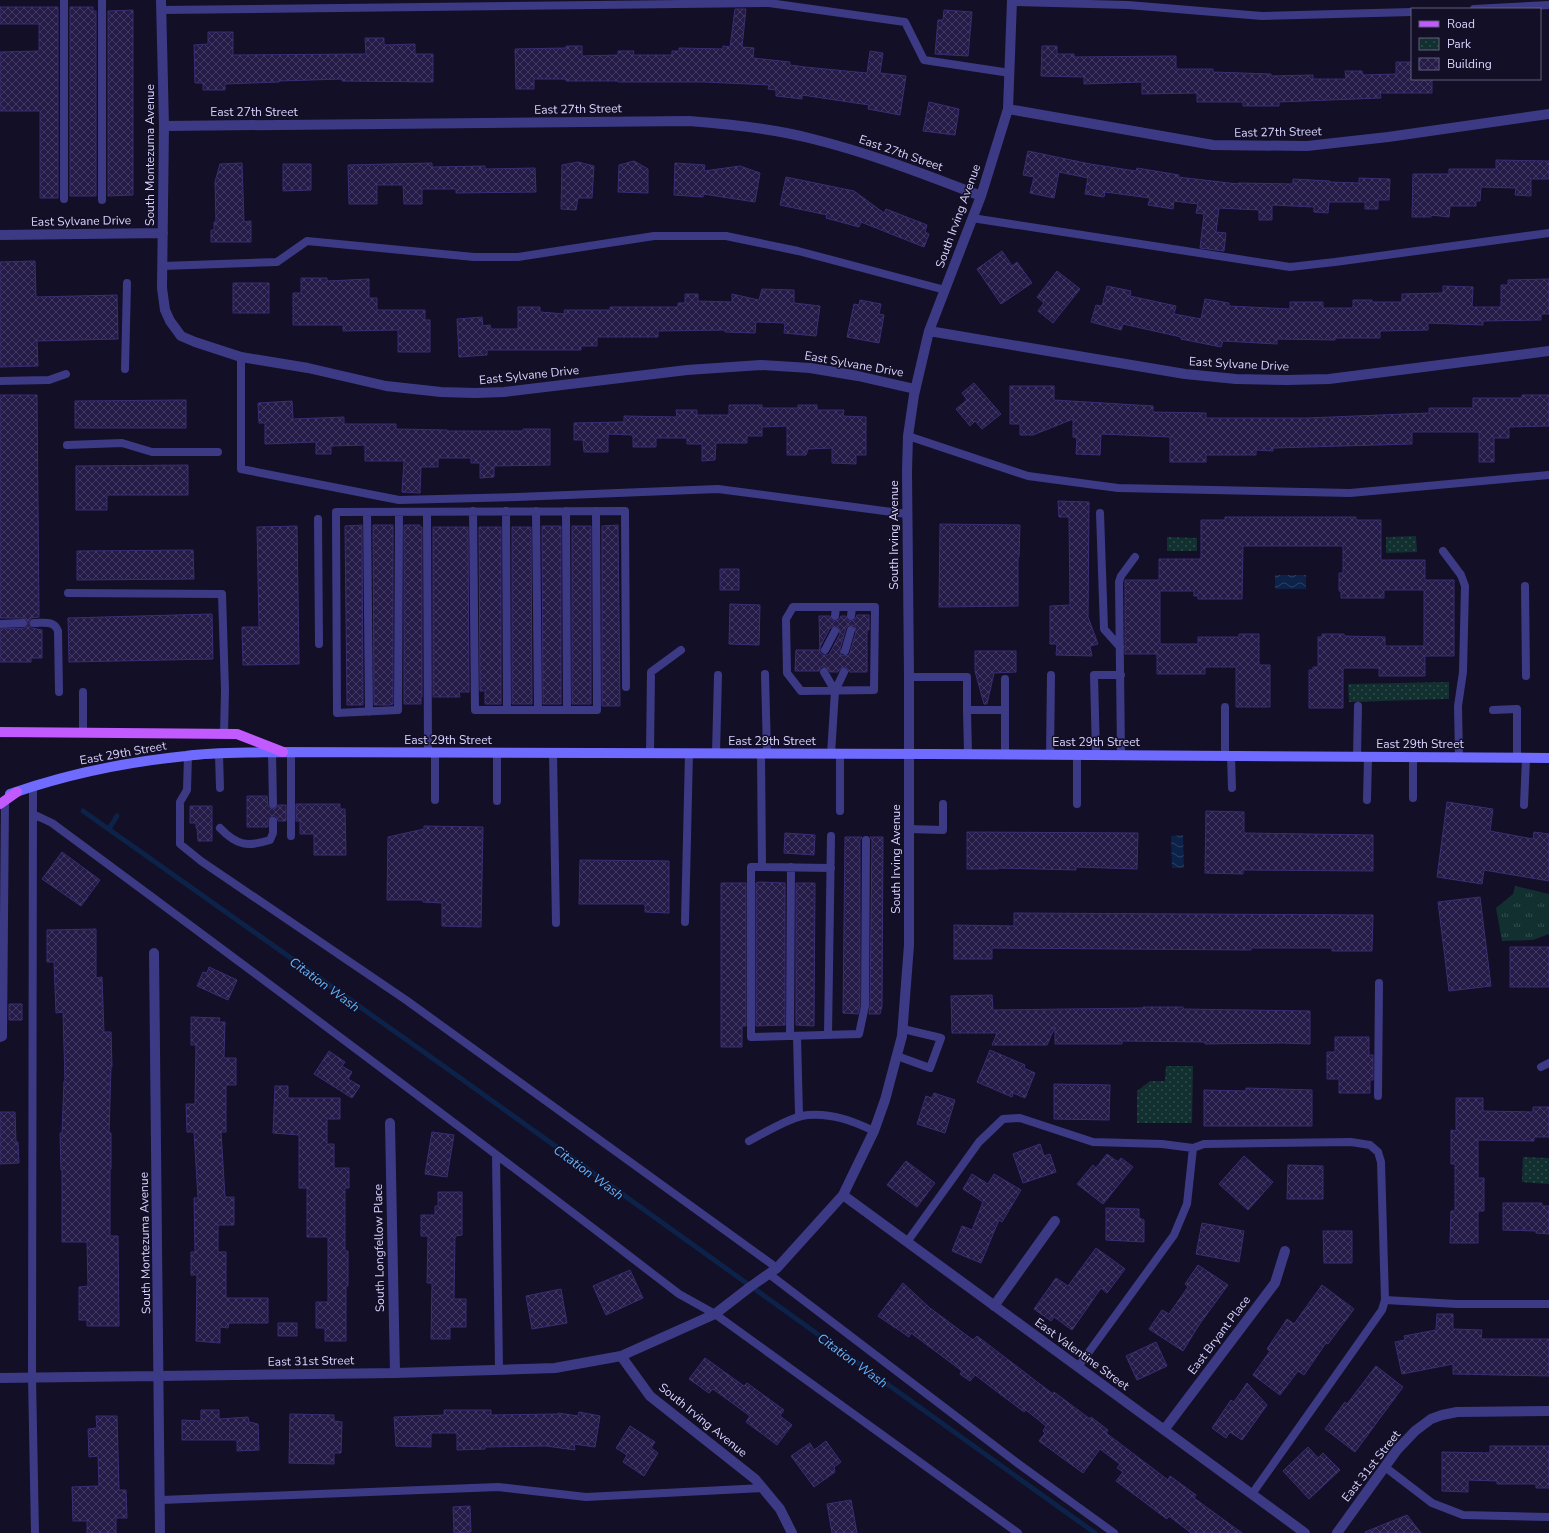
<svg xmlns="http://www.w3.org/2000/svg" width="1549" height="1533" font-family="'Nunito Sans',sans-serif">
	<defs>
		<pattern id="grass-tufts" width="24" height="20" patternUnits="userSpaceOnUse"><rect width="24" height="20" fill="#12302f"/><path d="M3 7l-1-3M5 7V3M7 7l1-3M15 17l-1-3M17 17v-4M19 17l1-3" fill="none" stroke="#344d4e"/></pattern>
		<pattern id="park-dots" width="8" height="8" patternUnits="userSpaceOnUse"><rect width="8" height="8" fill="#12302f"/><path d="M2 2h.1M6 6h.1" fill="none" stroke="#344d4e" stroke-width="1.8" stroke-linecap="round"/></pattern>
		<pattern id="water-waves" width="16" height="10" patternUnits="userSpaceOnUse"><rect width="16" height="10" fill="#0c2248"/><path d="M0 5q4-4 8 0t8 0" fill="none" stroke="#2f4163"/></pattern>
		<pattern id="building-cross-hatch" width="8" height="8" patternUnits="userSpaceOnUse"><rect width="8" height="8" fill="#241b47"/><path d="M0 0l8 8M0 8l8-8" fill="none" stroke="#433b63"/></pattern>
	</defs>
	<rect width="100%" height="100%" fill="#130f26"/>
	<!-- grass -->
	<path fill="url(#grass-tufts)" d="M1515 886 1549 894V934L1533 940 1502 941 1496 908 1513 894Z"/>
	<!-- park -->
	<path fill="url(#park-dots)" d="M1416 536 1417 552 1386 553V537Z
		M1167 537 1197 538V551H1167Z
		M1449 682V699L1349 702 1348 684Z
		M1166 1066H1193L1192 1123H1137V1091L1150 1081H1165Z
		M1523 1157 1549 1158V1184L1522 1182Z"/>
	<!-- water -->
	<path fill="url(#water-waves)" d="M1275 575H1306V589H1275Z
		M1183 835 1184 868H1172L1171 836Z"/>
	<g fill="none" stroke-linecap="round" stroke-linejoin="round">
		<!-- stream -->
		<path stroke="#0c2248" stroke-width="5" d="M83 811 445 1067 1095 1533
			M109 829 117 816"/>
	</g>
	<!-- building -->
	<path fill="url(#building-cross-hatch)" stroke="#3b2d73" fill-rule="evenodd" d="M0 7H58V198H40V111H0V52L39 51V24H0Z
		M70 7H93V11H96V196H70Z
		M735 9H746L742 47 754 48 753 58 790 62V65L805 67 867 73 870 51 883 53 880 73 906 76 900 115 868 109 869 105 802 95V99L776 96V90L768 89 769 85 704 82H618V81H566V79H534V89H516L515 49 566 48V46H582V56L618 55V51H634L633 55H672V51H679V48L723 49V46L730 47Z
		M133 10V195L108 196V11Z
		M944 10 972 12 968 56 935 54 938 20H943Z
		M208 32H233V55L366 54 365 38H384V45L415 44V54H433V82L342 81V79L279 81V82L225 84V90H203V83H195L194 45 208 44Z
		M1042 46H1057V54H1074V57L1176 56V69H1213V72L1271 74V76L1313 75V79H1346L1345 71H1362L1363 75 1396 74V62H1412V79H1432V93H1380L1381 98 1279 102V106H1243V102H1197V93L1142 94V82L1084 84V77L1041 76Z
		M929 102 959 109 955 135 923 131Z
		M1028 151 1090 164 1136 171 1137 168 1179 175 1178 177 1238 184V183L1293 184V179L1330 181V182L1359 183V178L1390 179 1389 200H1378V209H1365V202H1329L1328 213 1314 212V207L1272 205V220H1259V210L1219 208 1216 232 1226 233 1224 251 1200 248 1204 214 1196 213 1198 204 1174 201 1173 209 1148 205 1150 198 1105 192 1104 197 1085 194 1088 178 1059 172 1054 198 1030 193 1034 177 1023 175Z
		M1496 160 1549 161V179H1531V196L1515 195 1516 188 1481 187 1480 201H1476V206H1450L1449 217 1431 215V217H1412L1413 174H1449V169H1496Z
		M634 161 648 169V193L618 192 619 165Z
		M578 162 594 166 592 198H578L576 210 561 209 562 165Z
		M242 163 244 222 251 221V242H211V230H214V222H216L215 182 220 164Z
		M432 163V167L485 166V169L535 168 536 192 456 193V189H422V204H404L403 185H377V204H349L348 165Z
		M675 163 705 165 704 171 740 166 760 173 755 202 703 194V197L674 195Z
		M283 164H311V190L283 191Z
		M786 177 854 191 884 213 886 209 927 225 925 232 929 234 924 247 861 222 859 227 826 218 827 215 780 205Z
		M1002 251 1012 266 1017 262 1032 283 1001 304 977 269Z
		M35 261 36 297 117 295 118 339 37 341 38 366 0 367V262Z
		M1057 271 1080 289 1053 323 1038 311 1044 303 1037 297Z
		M301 278H327V281L369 279V298H377V310H425V320H430V352H398V330L343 331V325H293V293H301Z
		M1549 279V314H1541V320L1483 321V325L1428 323V330L1380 331V338H1335V340L1277 339V344L1223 341 1221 347 1181 339V337L1123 324 1121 330 1091 322 1096 305 1102 306 1107 286 1131 291 1130 296 1176 306 1174 314 1201 319 1205 299 1229 303V306L1290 309V302H1323V308H1353V300H1372V302H1402V294L1443 293V286L1473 287 1472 307H1501V285H1508V280Z
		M233 283H269V313H233Z
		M762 289 794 290V303L820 306 816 336 784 333 785 323 756 322 755 333 725 332V330L658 331V337H597V346H581V350H487V355L459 357 457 319 482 317 483 326 490 325 491 329H518V307H540V312L565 314 564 310H610V307H678V303H685V294H698V301L732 302V294L759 300Z
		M860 300 881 304 879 314 884 315 879 343 847 337 854 304 859 305Z
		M974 383 1001 414 982 429 975 421 970 426 956 409 967 400 962 393Z
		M1010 386H1054V400L1153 406V412L1206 413V418H1307L1429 413V408H1473V398H1522V395H1549V426L1509 427V438H1494V462H1479V432H1412V444L1273 448V451L1256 450V455H1206V462H1170V437L1101 434 1100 455 1076 454 1077 438 1073 437V419L1033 435H1020V424H1010Z
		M0 395H37L39 617 31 618 29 623 32 628 42 630V658H31V662H0V629L24 628 26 627 28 623 27 620 23 618H0Z
		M186 400V428H75V401Z
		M292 401 293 419 344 417V424H396V429L447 430V431H523V429H550V465L494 466V477L480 478V463H471V458H438V467H421L420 493 402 492 404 461H365V445L331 446V454H316V442L265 444V423H259L258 403Z
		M729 405H762V408H798V405H817V410H844L843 416 866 417V455H856V464L832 463V448L808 449 806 455H787V426L762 427V436H747V443H716L715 460 702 461V444H687V438H656V447H633V435L608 434V452H584L583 440H574V423L624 422V416L677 417 676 410H697V415H729Z
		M188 465V495H107V510H76V466Z
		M1058 501 1089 502 1088 617 1098 644 1090 646 1092 656 1056 655 1057 644H1050V606L1070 605 1069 517H1059Z
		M1225 517H1356V520H1381V560H1425V580H1454V656H1425V676H1379V668H1343V708H1309V670H1313V667H1318V637H1322V634H1344V636L1385 637V646H1424V590H1384V598H1341V591H1339V573H1343V546H1243L1242 599H1198V596H1194V591H1160V644H1198V637H1239V634H1259V665H1270V707H1236V667H1205V674H1157V654H1125V580H1159V559H1201V520H1225Z
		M940 524 1020 525 1019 557H1018V606L939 607Z
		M362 525 363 705H347L345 526Z
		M373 525H393V704L390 705H374Z
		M404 525H420V527H422V697H421V704H404Z
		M618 525 620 706H602V526Z
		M297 526 299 664 243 665 242 627H259L257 527Z
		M542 526H561V704H543Z
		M572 526H591V704H572Z
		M433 527H468L469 692H459L460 697H433Z
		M479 527H501V704H485V691H480Z
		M512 527H531L532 704H512Z
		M193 550 194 579 77 580V551Z
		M720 569H739V590H720Z
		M730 604 760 605 759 645 729 644Z
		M212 614 213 659 69 662 68 618Z
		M857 615H869V630H867V672H849L848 669 844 667 841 668 838 672H830L824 667H821L819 671H795L796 650H820L819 616H830L831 620 835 621 839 620 841 616H846L847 620 851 621 855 620ZM849 625 855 626 856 632 850 653 849 655 844 656 841 655 840 649 846 628ZM834 626 839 628 840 634 830 653 828 655H823L820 653V647L830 628Z
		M975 651H1016V672L994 673 987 704H984L975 671Z
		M247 796H267L268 806 273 809 276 808 278 805H286V821H278L276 816H273L268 819V827H247Z
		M1447 802 1493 809 1490 831 1533 839 1534 832 1549 834V881L1484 870 1482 884 1437 877Z
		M296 804H340V809H345L346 855H314V834H300V821H296Z
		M190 806H212V841H198L197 828H196V823H190Z
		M1206 811 1244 812V833L1373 835V871L1243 870V874L1205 873Z
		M424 826 483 827 481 927 442 926V903L423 902V900H387L388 837 424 829Z
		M967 832 1138 833 1137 869 1076 867V870L998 868V869H967Z
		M785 833 815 835 814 855 784 853Z
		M845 837H862L860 840V1005L858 1014 843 1013Z
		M870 837H883L882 1006 880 1014H869L870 1006 872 840Z
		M62 852 100 880 81 906 42 879Z
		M580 860 669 861V913L645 912V904H579Z
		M759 882 785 883V1025L756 1026V883Z
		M721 883H746V1026H742V1047H721Z
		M796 883H815L814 1026 796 1025Z
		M1480 897 1491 986 1449 991 1438 902Z
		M1014 913 1373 915 1372 951H1332V948H1251V950L992 948V959H954V925L1014 926Z
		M96 929V978L102 977 104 1032H111L112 1067H111L109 1133H111V1169H110V1236H118L119 1326H87V1320H79V1287L88 1286 87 1242H62V1170H61L60 1133H62L64 1081H65L63 1012 56 1013 54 962H47V930Z
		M1510 947H1549V987H1510Z
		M209 967 237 980 228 1000 197 986 203 972 207 973Z
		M992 995 993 1010 1143 1008V1007H1183V1009L1310 1011V1044L1282 1043 1205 1044V1042L1122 1041V1044H1055V1027L1047 1045H992L997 1033H952L951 996Z
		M9 1004H22V1020H9Z
		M191 1017 220 1018 219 1022H225L224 1058H236V1085H226V1132H221L225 1197H234V1225H218V1252H226V1298H268V1323H229L228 1328 220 1327V1343L196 1341 197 1275H191V1252H195L194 1198H198L194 1132H187L186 1104H195L196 1045H191Z
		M1335 1037H1369V1055H1373V1080H1370V1093H1339V1079H1327V1052H1335Z
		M990 1050 1025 1065 1024 1068 1035 1073 1025 1098 1013 1093 1012 1097 977 1082Z
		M329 1051 345 1062 342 1066 352 1072 348 1079 360 1086 352 1098 314 1074Z
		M1054 1084 1110 1085 1109 1120 1054 1119Z
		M275 1086H288V1098H340V1119H327V1144H334V1168H349V1188H345V1251H348V1286H346V1341H325V1328H316V1302H328V1237H307V1188H299V1135L273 1133Z
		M1246 1088 1312 1090V1126H1204V1090L1246 1091Z
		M934 1093 955 1100 945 1133 917 1124 926 1096 932 1098Z
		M1456 1098H1483V1111L1533 1112V1107H1549V1137H1534V1141L1478 1140V1178H1484V1211H1478V1243H1450L1451 1211H1455V1164H1451V1130L1456 1131Z
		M0 1112H15L16 1142H18L19 1163 0 1164Z
		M432 1132 454 1135 447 1177 425 1174Z
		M1040 1144 1044 1156 1050 1154 1056 1172 1023 1183 1013 1154Z
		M1107 1154 1118 1162 1121 1158 1133 1167 1103 1204 1077 1184 1093 1165 1096 1168Z
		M1244 1156 1273 1182 1248 1210 1219 1184Z
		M906 1161 935 1183 917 1207 887 1185Z
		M1288 1165 1323 1166V1199H1287Z
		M972 1174 988 1184 994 1174 1021 1190 1002 1222 999 1220 981 1263 952 1251 962 1226 972 1230 983 1202 963 1189Z
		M438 1192H462V1235L455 1236 454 1299H466V1327H450V1339H431L432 1283H427L428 1236H421V1215H435V1206H438Z
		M1503 1203H1542V1206H1549V1234L1536 1233V1231L1503 1230Z
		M1106 1208 1139 1209V1218L1144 1220V1242L1106 1240Z
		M1202 1223 1244 1231 1239 1262 1196 1254Z
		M1323 1231H1352V1263H1324Z
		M1096 1248 1125 1269 1107 1293 1101 1288 1072 1330 1054 1317 1051 1321 1034 1309 1056 1278 1068 1286Z
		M1198 1265 1228 1285 1199 1325 1183 1351 1149 1329 1162 1310 1169 1314 1188 1287 1185 1284Z
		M630 1270 643 1298 606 1315 593 1286Z
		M903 1283 930 1308 973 1340 977 1336 1053 1394 1054 1392 1090 1419 1091 1417 1108 1430 1106 1433 1168 1480 1170 1476 1196 1495 1194 1498 1242 1533H1191L1169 1516 1167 1519 1116 1481 1123 1472 1117 1468 1120 1464 1100 1449 1083 1473 1039 1441 1045 1433 1043 1431 1046 1426 1026 1410 1024 1412 975 1375 970 1381 960 1374 962 1371 911 1333 909 1337 878 1316Z
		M1322 1285 1354 1309 1328 1344 1326 1343 1304 1375 1298 1371 1280 1395 1253 1375 1270 1351 1267 1349 1287 1319 1294 1324Z
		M561 1289 567 1323 532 1329 526 1296Z
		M1437 1314H1453V1329L1482 1330 1481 1339H1549V1376L1453 1374V1364L1402 1374 1395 1342 1405 1340 1404 1336 1436 1330Z
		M278 1323H297V1336H278Z
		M1156 1342 1167 1366 1137 1380 1126 1356Z
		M705 1358 744 1386 747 1383 784 1410 780 1416 792 1425 777 1445 746 1422 750 1416 713 1389 709 1393 689 1379Z
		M1376 1366 1403 1387 1355 1452 1325 1429 1345 1402 1347 1404Z
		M1247 1383 1267 1405 1242 1440 1230 1432 1226 1438 1212 1428 1231 1400 1234 1402Z
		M201 1410H219V1419L248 1417 249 1422 258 1424 259 1450 237 1451V1440H182V1420L201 1421Z
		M444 1410H491V1415L557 1414 558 1413 578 1416 579 1412 600 1416 595 1447 574 1444 575 1450 546 1446 485 1447V1449L457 1450V1433H431V1447L396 1446 394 1417 444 1415Z
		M290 1414 334 1415V1421L342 1422 341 1453H334V1464L289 1463Z
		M96 1416H117L119 1490H126L127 1518H116V1533H87V1521H73L72 1487 99 1486 98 1456 89 1457 88 1429 97 1428Z
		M630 1426 655 1442 651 1448 658 1453 644 1476 623 1462 627 1455 616 1448Z
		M826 1441 841 1462 834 1467 835 1472 814 1487 791 1456 810 1443 814 1450Z
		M1490 1446H1549V1488H1536V1484H1497V1481L1468 1480V1492L1442 1491V1452L1490 1453Z
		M1308 1447 1318 1458 1323 1453 1340 1470 1309 1499 1283 1471Z
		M851 1500 857 1533H832L827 1504Z
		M470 1506 471 1532 454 1533 453 1507Z
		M1407 1515 1421 1533H1365V1532Z"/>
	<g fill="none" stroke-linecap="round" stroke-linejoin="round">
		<!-- lane -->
		<path stroke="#3d3a85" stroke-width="8" d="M64 0V199
			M102 0V200
			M1012 2 1128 5 1262 16 1412 12
			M1474 9 1549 5
			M161 10 769 3 905 22 924 60 1010 73
			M972 218 1290 267 1335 262 1549 233
			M162 266 277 262 307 241 474 257H518L654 236H726L798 251 945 290
			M241 357V469L399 500 517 497 718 489 907 514
			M125 369 127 283
			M0 381 49 380 66 374
			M908 436 1028 476 1118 488 1350 493 1549 475
			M67 445 122 443 152 452H218
			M473 511 475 710H597L596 511
			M506 511 507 710
			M536 511 538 710
			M566 511 567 710
			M367 512 369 712
			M399 512 398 710 337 713 336 512 625 511 626 687
			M427 512 428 753
			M1100 513 1104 629 1120 647
			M318 519 319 644
			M1443 551 1461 575 1465 586 1463 672 1458 706 1459 758
			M1525 586 1526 676
			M68 593 222 594 225 690 224 734
			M836 607H852
			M835 616 836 607H793L786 619 787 673 801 691 874 690 875 607H852L851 616
			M34 623C44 623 54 620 58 631L59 692
			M0 624 23 623
			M825 650 835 631
			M845 651 851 630
			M824 672 835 691
			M765 674 767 753
			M909 677H967V710
			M1005 679V755
			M83 692V732
			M1225 707V756
			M1493 710 1517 709V758
			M272 752 273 804
			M291 752V836
			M435 753V800
			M497 753V801
			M553 753 556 923
			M650 753 651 672 681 650
			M716 753 718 675
			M761 753 762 867H751V1037L859 1034 865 1006 866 840
			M219 754 220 788
			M831 754 835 691 844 672
			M840 754V811
			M968 754 967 710H1005
			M188 755 187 790 180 802V844L201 861 406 1000 777 1268
			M1050 755 1051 675
			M1096 755 1094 675H1121
			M1121 755 1119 582 1121 576 1135 557
			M1231 756 1232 788
			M1357 757 1358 706
			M1413 757V798
			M33 786 32 1377 35 1533
			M1367 800 1368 757
			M1077 804V755
			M1524 805 1526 758
			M33 814 52 823C262 978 472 1135 679 1294L715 1314 1018 1533
			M220 828C237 846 248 847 270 840L273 833V821
			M909 829 943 830V804
			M762 867 831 868
			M685 922 689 753
			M828 1035 831 836
			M790 1036 791 867
			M797 1036 799 1115
			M0 1038 3 1037 5 800
			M897 1056 930 1068 941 1038 903 1029
			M1541 1067 1549 1063
			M1378 1096 1379 983
			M749 1141C764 1133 792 1116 808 1115 832 1113 853 1121 874 1131
			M496 1155 499 1369
			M907 1242 979 1142 1003 1119 1020 1118 1093 1142 1162 1144 1193 1148
			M769 1274 1020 1465 1114 1533
			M1385 1300 1457 1304H1549
			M1078 1367 1174 1235 1187 1204 1193 1148 1204 1144 1351 1142 1370 1145 1378 1152 1381 1162 1385 1300 1382 1310 1252 1494
			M1385 1467 1432 1503 1463 1515 1549 1517
			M161 1500 498 1487 586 1497 763 1488"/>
		<!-- street -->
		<path stroke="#3d3a85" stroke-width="10" d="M161 0 164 126 162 288 165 310 170 321 181 336 195 342 241 357 308 368 386 386 441 392 475 393 504 392 687 370 761 365 810 368 858 376 915 389
			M1008 109 1213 145 1307 146 1388 137 1549 114
			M164 126 689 121C729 124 770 128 809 138 867 152 924 174 981 196
			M0 235 163 233
			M929 331 1185 374 1236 379 1287 380 1329 379 1549 351
			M154 953 160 1533
			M390 1123 395 1373
			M843 1195 1305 1533
			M994 1306 1055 1221
			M621 1356 650 1396 755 1479 780 1509 792 1533
			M0 1378 395 1373 555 1368 621 1356 715 1314 750 1287 777 1268 843 1195 874 1131 885 1100 902 1036 909 945V677L907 471 908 436 914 395 929 331 981 196 1008 109 1012 0
			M1164 1430 1275 1283 1285 1251
			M1337 1533 1397 1450 1415 1431 1431 1419 1442 1415 1457 1412 1549 1411"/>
		<!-- secondary -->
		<path stroke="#6f6bff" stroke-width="10" d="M10 794C67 774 126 762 186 756 214 752 244 753 272 752L931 754 1549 758"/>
		<!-- primary -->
		<path stroke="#c25bff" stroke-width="10" d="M0 732 237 734 283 752
			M0 804 17 792"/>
	</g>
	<g text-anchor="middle" stroke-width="3" stroke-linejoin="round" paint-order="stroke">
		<!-- street labels -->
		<g font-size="12" fill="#d9d4ff" stroke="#130f26">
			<text transform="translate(578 109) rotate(-1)" y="4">East 27th Street</text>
			<text x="254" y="116">East 27th Street</text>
			<text transform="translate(1278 132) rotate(-1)" y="4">East 27th Street</text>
			<text transform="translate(901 153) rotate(19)" y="4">East 27th Street</text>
			<text transform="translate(150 155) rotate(-90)" y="4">South Montezuma Avenue</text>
			<text transform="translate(958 216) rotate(-70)" y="4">South Irving Avenue</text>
			<text transform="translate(81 221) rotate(-1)" y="4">East Sylvane Drive</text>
			<text transform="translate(854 364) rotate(10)" y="4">East Sylvane Drive</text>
			<text transform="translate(1239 364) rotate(3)" y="4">East Sylvane Drive</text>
			<text transform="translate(529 375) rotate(-6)" y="4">East Sylvane Drive</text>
			<text transform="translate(894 535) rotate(-90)" y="4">South Irving Avenue</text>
			<text x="448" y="744">East 29th Street</text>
			<text x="772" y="745">East 29th Street</text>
			<text x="1096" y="746">East 29th Street</text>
			<text x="1420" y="748">East 29th Street</text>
			<text transform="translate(123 753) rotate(-10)" y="4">East 29th Street</text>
			<text transform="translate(896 859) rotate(-90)" y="4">South Irving Avenue</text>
			<text transform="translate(145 1243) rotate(-91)" y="4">South Montezuma Avenue</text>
			<text transform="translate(379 1248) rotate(-91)" y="4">South Longfellow Place</text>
			<text transform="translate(1219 1335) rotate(-53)" y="4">East Bryant Place</text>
			<text transform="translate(1082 1354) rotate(36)" y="4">East Valentine Street</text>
			<text transform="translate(311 1361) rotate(-1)" y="4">East 31st Street</text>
			<text transform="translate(703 1420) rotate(39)" y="4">South Irving Avenue</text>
			<text transform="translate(1371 1466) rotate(-52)" y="4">East 31st Street</text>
		</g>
		<!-- water labels -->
		<g font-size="13" font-style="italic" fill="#62b6ff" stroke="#130f26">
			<text transform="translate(325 984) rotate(36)" y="5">Citation Wash</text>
			<text transform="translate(589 1172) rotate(36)" y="5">Citation Wash</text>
			<text transform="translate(853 1360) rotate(36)" y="5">Citation Wash</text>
		</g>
	</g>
	<!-- legend -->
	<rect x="1411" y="8" width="130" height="72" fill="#130f26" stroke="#625e7d"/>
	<rect x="1419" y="21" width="20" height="6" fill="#c25bff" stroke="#625e7d"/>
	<text x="1447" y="28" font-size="12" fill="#d9d4ff">Road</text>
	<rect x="1419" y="38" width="20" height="12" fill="url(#park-dots)" stroke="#625e7d"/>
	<text x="1447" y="48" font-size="12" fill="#d9d4ff">Park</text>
	<rect x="1419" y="58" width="20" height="12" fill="url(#building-cross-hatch)" stroke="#625e7d"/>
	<text x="1447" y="68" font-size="12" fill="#d9d4ff">Building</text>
</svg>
